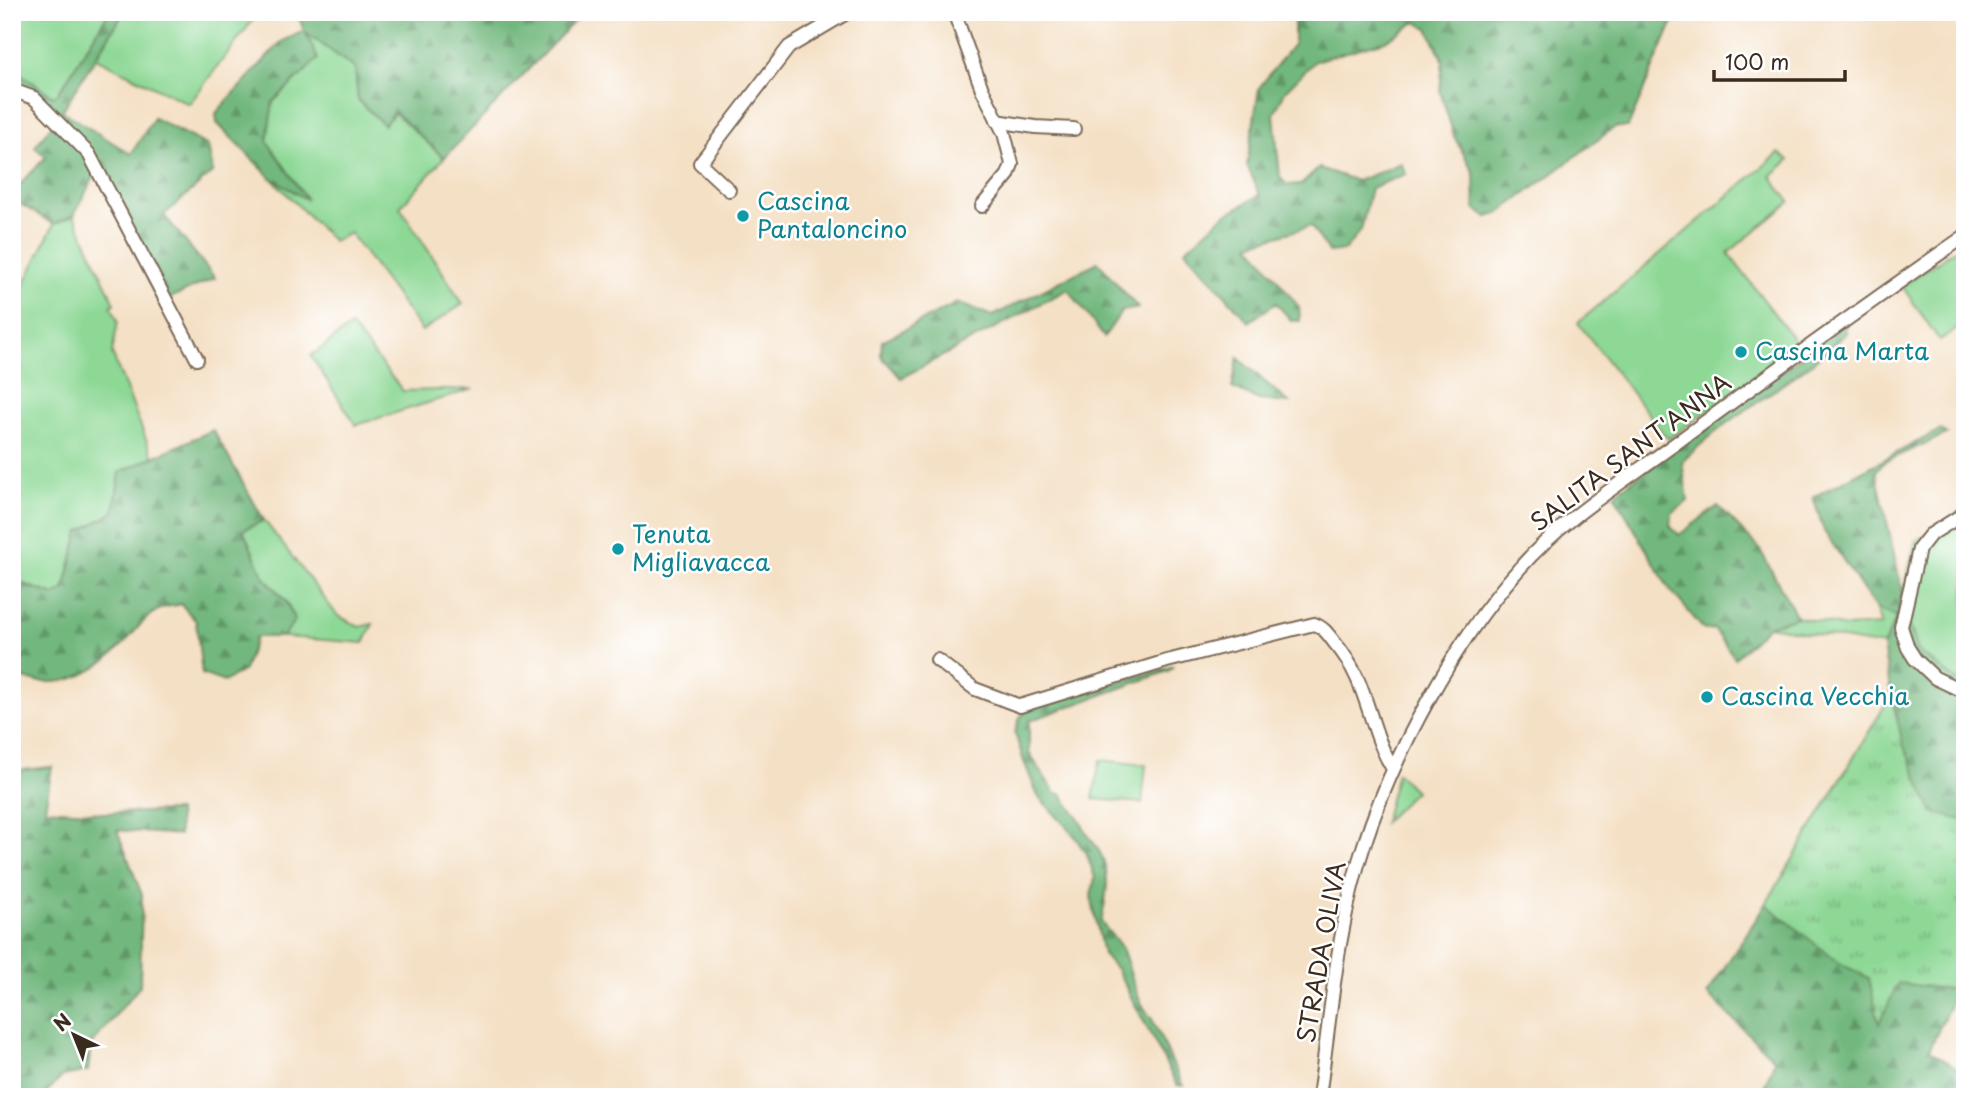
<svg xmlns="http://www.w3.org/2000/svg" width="1977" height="1109" font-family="'Playpen Sans',sans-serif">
	<defs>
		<pattern id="forest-firs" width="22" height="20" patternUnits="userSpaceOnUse" patternTransform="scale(1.75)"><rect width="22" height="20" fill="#72b87e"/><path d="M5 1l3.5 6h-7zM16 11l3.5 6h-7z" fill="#5f9667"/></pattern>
		<pattern id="park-tufts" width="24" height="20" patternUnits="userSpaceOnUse" patternTransform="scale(1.75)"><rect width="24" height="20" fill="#8dd895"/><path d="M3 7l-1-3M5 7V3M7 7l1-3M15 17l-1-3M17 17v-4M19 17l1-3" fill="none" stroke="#74af79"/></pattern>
	</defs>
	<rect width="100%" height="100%" fill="#fff"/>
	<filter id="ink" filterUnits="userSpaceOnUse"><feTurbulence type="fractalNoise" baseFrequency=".0143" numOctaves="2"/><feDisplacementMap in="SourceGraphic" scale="14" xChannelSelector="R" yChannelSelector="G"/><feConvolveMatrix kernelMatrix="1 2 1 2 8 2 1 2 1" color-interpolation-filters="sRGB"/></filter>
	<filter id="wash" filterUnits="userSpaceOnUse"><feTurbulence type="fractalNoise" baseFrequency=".00686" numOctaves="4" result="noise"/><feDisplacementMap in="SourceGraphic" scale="28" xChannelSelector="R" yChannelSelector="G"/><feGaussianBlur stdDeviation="1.57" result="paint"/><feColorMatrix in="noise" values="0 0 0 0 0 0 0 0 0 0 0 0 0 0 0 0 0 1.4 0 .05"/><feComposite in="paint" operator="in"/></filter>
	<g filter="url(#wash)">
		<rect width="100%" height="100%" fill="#f4e0c5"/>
		<!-- green -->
		<path fill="#8dd895" stroke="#64815a" stroke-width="2" d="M12 12H109L58 94 53 96 12 68Z
			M124 12H259L189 104 96 58Z
			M305 31 355 69 358 100 384 125 394 112 444 158 400 207 463 304 422 331 350 233 333 241 270 177 306 198 267 141 272 102 317 59Z
			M1779 153 1789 160 1771 176 1790 202 1728 253 1799 346 1668 439 1578 323Z
			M74 215 115 304 111 306 118 321 112 353 153 457 120 472 114 512 79 532 64 590 55 595 12 580V309L54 224Z
			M1965 243V323L1940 341 1902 286Z
			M351 326 403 391 473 389 356 425 311 356Z
			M1965 508V687L1918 651 1911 629 1897 617 1883 646 1768 626 1797 617 1846 627 1881 625 1876 609 1897 616 1915 542Z
			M264 520 337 615 359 627 373 624 364 643 283 637 295 619 287 603 264 577 243 530Z
			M1100 760 1146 765 1142 803 1093 799Z
			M1397 773 1415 791 1384 822Z"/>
		<!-- forest -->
		<path fill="url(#forest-firs)" stroke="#56714e" stroke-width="2" d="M109 12H124L62 111 131 154 154 118 208 146 213 172 164 215 215 278 159 303 97 171 74 215 54 224 12 199V193L46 157 35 147 58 116 12 92V68L52 96 58 94Z
			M297 12H583L444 158 395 112 384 125 358 100 355 68 306 33 318 59 273 102 267 141 307 200 270 177 217 123 216 113 281 42 304 31Z
			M1294 12H1677L1628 127H1615L1498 214 1487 217 1475 209 1474 173 1454 136 1440 91 1443 60 1428 28 1416 22 1385 41 1315 61 1285 91 1274 114 1280 177 1287 185 1302 184 1319 168 1357 181 1401 163 1406 174 1371 188 1361 230 1345 250 1329 252 1311 226 1250 244 1299 307 1300 321 1291 320 1276 303 1249 322 1185 250 1223 216 1260 195 1247 165 1259 88 1294 43Z
			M1098 262 1138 308 1122 311 1104 337 1068 289 901 378 881 356 882 341 957 303 993 316Z
			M1846 324V333C1796 383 1731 412 1682 462L1688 501 1672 513 1670 526 1679 535 1718 506 1759 548 1797 617 1768 626 1735 658 1714 629 1704 630 1668 587 1614 494Z
			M1238 358 1289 403 1259 400 1232 388Z
			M213 430 264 520 243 530 264 577 287 603 295 620 283 637H256L244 670 224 682 202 674 196 621 181 604C175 606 166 606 160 609 147 615 137 629 128 639 94 676 63 692 12 676V580L54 595 64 590 79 532 114 512 120 472Z
			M1940 430 1947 434 1884 462 1876 471 1902 591 1897 617 1911 629 1918 651 1965 687V821L1932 813 1903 744 1891 695 1883 646 1897 617 1876 609 1824 531 1813 497Z
			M1174 666 1168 671 1029 721V753L1055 793 1063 795C1067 807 1077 812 1081 823 1086 834 1093 841 1099 851 1112 872 1106 899 1101 922 1107 932 1121 943 1124 953 1132 976 1136 1001 1152 1019L1183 1086 1177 1085 1117 970 1103 954 1091 896 1095 878 1088 857 1074 835 1038 796 1023 759 1015 733 1020 717 1029 708Z
			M52 767 45 809 104 813 178 811 179 835 117 830 142 895 140 986 91 1045 88 1071 63 1076 42 1097H12V771Z
			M1766 904 1839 963 1869 978 1879 1023 1898 983 1957 990 1929 1050 1965 1073V1097H1760L1775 1060 1707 994Z"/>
		<!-- park -->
		<path fill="url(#park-tufts)" stroke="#64815a" stroke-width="2" d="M1891 695 1903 744 1932 812 1965 821V972L1957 990 1898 983 1879 1024 1869 978 1839 963 1766 904Z"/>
	</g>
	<g filter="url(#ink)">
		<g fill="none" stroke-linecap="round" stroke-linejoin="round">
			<defs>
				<path id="minor" d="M954 12 982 89 1004 133 1012 164 1008 175 982 206
					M12 90 34 98 89 154 197 359
					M997 121 1035 127 1074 129
					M729 190 700 163 789 47 848 12
					M1965 513 1930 535 1919 549 1901 627 1908 648 1915 659 1935 678 1965 692
					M937 660 975 689 1020 706 1167 661 1314 624C1323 627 1328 634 1334 642 1370 683 1367 727 1393 769
					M1319 1097C1331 1013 1337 926 1364 845 1394 753 1454 642 1519 569 1564 517 1628 479 1683 438 1776 370 1870 302 1965 236"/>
			</defs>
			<!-- minor casing -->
			<use href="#minor" stroke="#7c6a58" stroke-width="16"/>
			<!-- minor -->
			<use href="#minor" stroke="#fff" stroke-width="12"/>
		</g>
	</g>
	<!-- markers -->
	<g fill="#0f9aa8" stroke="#fff" stroke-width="2.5">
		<circle cx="743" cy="216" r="7"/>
		<circle cx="1741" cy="352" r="7"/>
		<circle cx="618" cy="549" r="7"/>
		<circle cx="1707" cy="697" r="7"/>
	</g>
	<g text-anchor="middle" stroke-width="5" stroke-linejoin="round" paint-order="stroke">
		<!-- culture labels -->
		<g font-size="24" fill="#0d838f" stroke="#fff" text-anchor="start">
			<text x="757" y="210">Cascina<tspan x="757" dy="28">Pantaloncino</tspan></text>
			<text x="1755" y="360">Cascina Marta</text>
			<text x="632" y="543">Tenuta<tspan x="632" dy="28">Migliavacca</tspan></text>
			<text x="1721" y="705">Cascina Vecchia</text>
		</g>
		<!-- street labels -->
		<g font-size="24" fill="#3b2a1e" stroke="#fff">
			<text transform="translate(1631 453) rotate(-37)" y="8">SALITA SANT'ANNA</text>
			<text transform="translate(1322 952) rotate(-80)" y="8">STRADA OLIVA</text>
		</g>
	</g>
	<!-- margin -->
	<rect width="1977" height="1109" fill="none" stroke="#fff" stroke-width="42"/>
	<!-- north arrow -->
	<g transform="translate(74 1035) rotate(317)" stroke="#ffffff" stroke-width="5" paint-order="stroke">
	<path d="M0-5L12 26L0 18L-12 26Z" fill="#3b2a1e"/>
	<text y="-10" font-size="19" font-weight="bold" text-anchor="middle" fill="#3b2a1e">N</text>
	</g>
	<!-- scale -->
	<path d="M1714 70v10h131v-10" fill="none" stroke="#3b2a1e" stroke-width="3.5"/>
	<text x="1725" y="70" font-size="21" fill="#3b2a1e" stroke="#ffffff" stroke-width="5" paint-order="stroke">100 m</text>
</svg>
